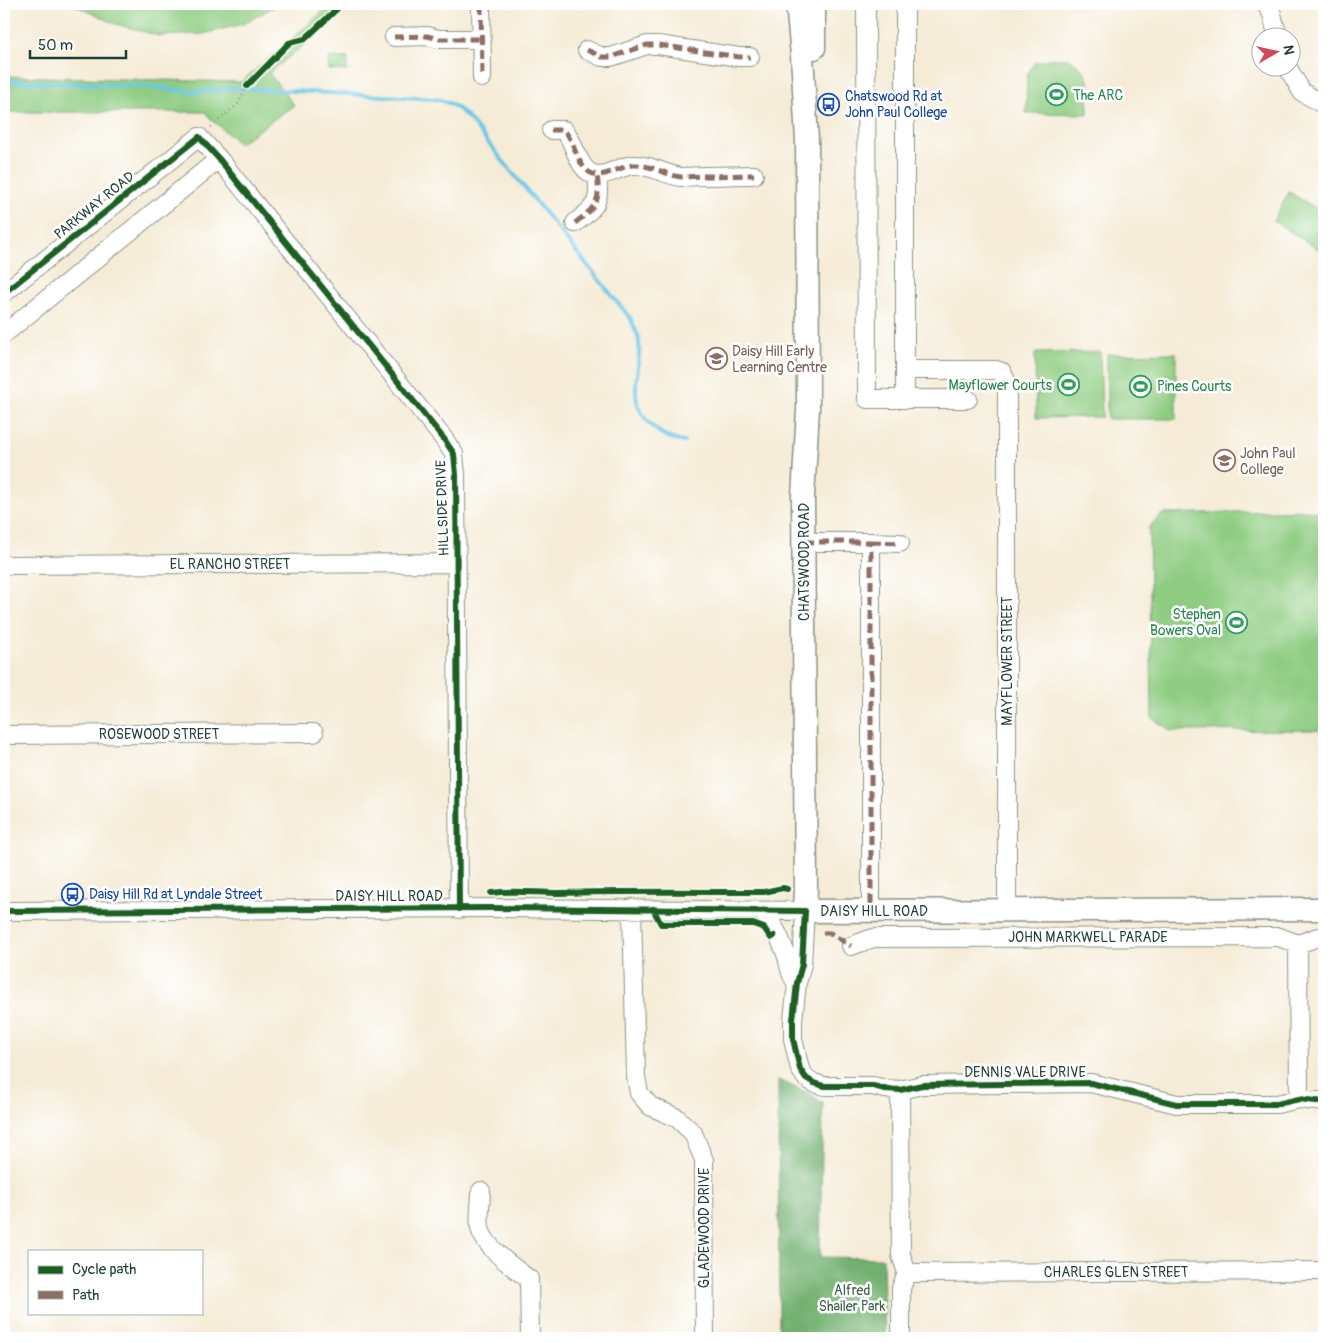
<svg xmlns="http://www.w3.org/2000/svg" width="1328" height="1342" font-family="Pangolin,sans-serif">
	<rect width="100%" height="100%" fill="#fff"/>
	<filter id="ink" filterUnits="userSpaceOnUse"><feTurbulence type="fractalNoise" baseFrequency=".02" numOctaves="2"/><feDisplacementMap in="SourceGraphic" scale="10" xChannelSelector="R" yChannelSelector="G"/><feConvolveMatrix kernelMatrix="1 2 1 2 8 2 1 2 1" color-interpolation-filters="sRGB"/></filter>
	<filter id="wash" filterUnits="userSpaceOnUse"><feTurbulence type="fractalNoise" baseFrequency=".0096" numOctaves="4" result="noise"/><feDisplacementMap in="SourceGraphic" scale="20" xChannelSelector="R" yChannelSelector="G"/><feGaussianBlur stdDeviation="1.12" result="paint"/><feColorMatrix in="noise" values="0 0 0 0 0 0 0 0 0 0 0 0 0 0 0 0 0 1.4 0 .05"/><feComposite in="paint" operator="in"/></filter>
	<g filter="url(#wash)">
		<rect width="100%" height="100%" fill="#f5ebd6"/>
		<!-- green -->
		<path fill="#8ecc81" stroke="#56845a" d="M72 4H279L243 24 203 34 159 36 116 24Z
			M332 4H355L269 73 294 105 239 144 210 118 205 112H4V76L241 82Z
			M330 57 348 58 347 71 329 70 328 62Z
			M1068 58C1095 73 1088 87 1088 114L1026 113 1027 75 1034 63 1050 59Z
			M1289 192 1324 213V245L1321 251 1273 221Z
			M1100 352 1102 417 1036 418 1035 353Z
			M1176 353V419H1107V354Z
			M1306 510 1324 514V730L1171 731 1152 718 1149 527 1162 514Z"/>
		<!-- forest -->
		<path fill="#72b06f" stroke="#487652" d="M778 1080 809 1093 823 1103 820 1257 883 1258 885 1338H779Z"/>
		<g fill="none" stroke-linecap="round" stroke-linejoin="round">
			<!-- stream -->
			<path stroke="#67c6e5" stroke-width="4" d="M4 81 141 86 195 92 238 88 436 99C451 102 458 108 469 119L631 319C633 326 638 333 639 341 641 358 635 377 636 394 638 420 661 438 684 442"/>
		</g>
	</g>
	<g filter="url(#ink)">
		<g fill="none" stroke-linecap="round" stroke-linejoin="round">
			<defs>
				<path id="minor" d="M481 4 482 78
					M866 4 867 399H968
					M1266 4 1272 14 1278 38
					M394 37 427 36 439 39H481
					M587 50 602 57H611L647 45H658L739 57H750
					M1288 68 1302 92 1324 105
					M551 130H564C575 142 576 163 589 172 602 181 619 166 633 165 650 164 665 175 681 177 688 177 697 176 704 176 721 176 737 175 754 175
					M575 223C596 207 601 202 597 175
					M4 293 199 137 219 159 444 439 454 454 456 475 459 909
					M4 334 219 159
					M905 370H996L1002 372 1007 383V910
					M905 399V4
					M804 542H871V911
					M871 542 900 543
					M4 565 457 563
					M4 735 314 733
					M632 908 636 1077 639 1093 650 1106 677 1118 693 1133 704 1160 705 1338
					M4 911 489 908 805 911 802 964 797 983 793 1020V1039L800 1069 806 1078 814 1083 824 1086H873L885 1089 900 1090 922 1085 1091 1083 1177 1104H1277L1299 1099 1324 1102
					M761 911C775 925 779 936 786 954 790 965 789 975 797 983
					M1298 944 1299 1099
					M851 946 873 938 1279 937 1298 944 1318 937H1324
					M900 1090 901 1255 907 1273 901 1288V1338
					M481 1191C481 1203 478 1217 480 1228 484 1247 514 1268 529 1279L530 1338
					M907 1273 1324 1271"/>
				<path id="major" d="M797 4 802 55 807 140 808 409 803 497 806 889 805 911 1324 909
					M814 48V4"/>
			</defs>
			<!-- minor casing -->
			<use href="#minor" stroke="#8a9485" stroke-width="20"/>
			<!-- major casing -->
			<use href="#major" stroke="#8a9485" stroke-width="25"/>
			<!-- path -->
			<path stroke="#8a9485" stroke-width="2.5" stroke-dasharray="1 4" stroke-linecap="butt" d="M211 127 238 104 247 86"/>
			<!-- minor -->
			<use href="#minor" stroke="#fff" stroke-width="18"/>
			<!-- major -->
			<use href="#major" stroke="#fff" stroke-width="22"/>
			<!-- quiet -->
			<path stroke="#8d6e63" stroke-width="5" stroke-dasharray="10 5" stroke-linecap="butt" d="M481 4 482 78
				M394 37 427 36 439 39H481
				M587 50 602 57H611L647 45H658L739 57H750
				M551 130H564C575 142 576 163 589 172 602 181 619 166 633 165 650 164 665 175 681 177 688 177 697 176 704 176 721 176 737 175 754 175
				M575 223C596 207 601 202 597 175
				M804 542H871V911
				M871 542 900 543
				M823 933H830L851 946"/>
			<defs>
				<path id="cycleway" d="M247 86 289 43 305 39 342 4
					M4 293 199 137 219 159 444 439 454 454 456 475 459 909
					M491 893C513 890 536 893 559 893 627 891 696 892 764 892L783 888 787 889
					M653 909 661 924H753L764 928 771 938 774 936
					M4 911 489 908 805 911 802 964 797 983 793 1020V1039L800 1069 806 1078 814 1083 824 1086H873L885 1089 900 1090 922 1085 1091 1083 1177 1104H1277L1299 1099 1324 1102"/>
			</defs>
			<!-- cycleway casing -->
			<use href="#cycleway" stroke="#fff" stroke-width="9"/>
			<!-- cycleway -->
			<use href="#cycleway" stroke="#1b5e20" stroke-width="6"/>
		</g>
	</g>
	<!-- icons -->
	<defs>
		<symbol id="stadium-ring" viewBox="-11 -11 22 22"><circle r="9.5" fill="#fff" stroke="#2e9e5b" stroke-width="1.5"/><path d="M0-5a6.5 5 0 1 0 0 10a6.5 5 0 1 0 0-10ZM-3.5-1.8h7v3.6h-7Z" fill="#2e9e5b"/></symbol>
		<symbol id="bus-ring" viewBox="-11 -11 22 22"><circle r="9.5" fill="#fff" stroke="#1a4fb4" stroke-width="1.5"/><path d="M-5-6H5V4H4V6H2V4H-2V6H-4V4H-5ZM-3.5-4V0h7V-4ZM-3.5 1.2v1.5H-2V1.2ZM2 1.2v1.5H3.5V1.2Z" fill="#1a4fb4"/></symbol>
		<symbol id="school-ring" viewBox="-11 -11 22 22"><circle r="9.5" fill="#fff" stroke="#8d6e63" stroke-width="1.5"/><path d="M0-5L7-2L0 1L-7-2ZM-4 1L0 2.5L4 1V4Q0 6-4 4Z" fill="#8d6e63"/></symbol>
	</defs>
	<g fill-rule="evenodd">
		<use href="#stadium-ring" x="1044" y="82" width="25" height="25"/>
		<use href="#bus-ring" x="816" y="92" width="25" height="25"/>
		<use href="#school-ring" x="704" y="346" width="25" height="25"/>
		<use href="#stadium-ring" x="1056" y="372" width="25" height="25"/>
		<use href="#stadium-ring" x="1128" y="374" width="25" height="25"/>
		<use href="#school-ring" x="1212" y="448" width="25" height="25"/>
		<use href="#stadium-ring" x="1224" y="610" width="25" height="25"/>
		<use href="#bus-ring" x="60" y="882" width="25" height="25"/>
	</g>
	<g text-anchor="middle" stroke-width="5" stroke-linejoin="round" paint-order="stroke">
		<!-- leisure labels -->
		<g font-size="14" fill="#27864d" stroke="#fff" text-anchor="start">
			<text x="1073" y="100">The ARC</text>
			<text x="1052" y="390" text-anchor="end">Mayflower Courts</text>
			<text x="1157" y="391">Pines Courts</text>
			<text x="1221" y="619" text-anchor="end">Stephen<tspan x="1221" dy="16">Bowers Oval</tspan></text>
		</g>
		<!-- transit labels -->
		<g font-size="14" fill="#164399" stroke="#fff" text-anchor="start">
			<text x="845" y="101">Chatswood Rd at<tspan x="845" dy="16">John Paul College</tspan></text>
			<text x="89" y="899">Daisy Hill Rd at Lyndale Street</text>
		</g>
		<!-- street labels -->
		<g font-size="14" fill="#1f3d34" stroke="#fff">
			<text transform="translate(94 205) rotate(-39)" y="5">PARKWAY ROAD</text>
			<text transform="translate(442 508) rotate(-92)" y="5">HILLSIDE DRIVE</text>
			<text transform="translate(804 562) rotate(-90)" y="5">CHATSWOOD ROAD</text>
			<text x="230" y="569">EL RANCHO STREET</text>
			<text transform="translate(1007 661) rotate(-90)" y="5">MAYFLOWER STREET</text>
			<text x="159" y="739">ROSEWOOD STREET</text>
			<text x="389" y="901">DAISY HILL ROAD</text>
			<text x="874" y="916">DAISY HILL ROAD</text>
			<text x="1088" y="942">JOHN MARKWELL PARADE</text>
			<text x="1025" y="1077">DENNIS VALE DRIVE</text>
			<text transform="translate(704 1228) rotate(-90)" y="5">GLADEWOOD DRIVE</text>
			<text x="1116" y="1277">CHARLES GLEN STREET</text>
		</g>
		<!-- education labels -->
		<g font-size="14" fill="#785e54" stroke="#fff" text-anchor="start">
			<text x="732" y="356">Daisy Hill Early<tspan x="732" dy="16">Learning Centre</tspan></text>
			<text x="1240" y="458">John Paul<tspan x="1240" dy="16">College</tspan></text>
		</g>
		<!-- park labels -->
		<g font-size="14" fill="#3b6147" stroke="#fff">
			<text x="852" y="1295">Alfred<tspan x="852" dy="16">Shailer Park</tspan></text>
		</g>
	</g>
	<!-- margin -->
	<rect width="1328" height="1342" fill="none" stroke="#fff" stroke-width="20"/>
	<!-- legend -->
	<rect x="28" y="1250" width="175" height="65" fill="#ffffff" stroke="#a5b1ae"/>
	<rect x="38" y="1266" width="25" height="8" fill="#1b5e20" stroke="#a5b1ae"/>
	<text x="72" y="1274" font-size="15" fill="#1f3d34">Cycle path</text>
	<rect x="38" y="1291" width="25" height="8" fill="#8d6e63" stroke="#a5b1ae"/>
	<text x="72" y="1300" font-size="15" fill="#1f3d34">Path</text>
	<!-- north arrow -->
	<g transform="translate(1276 52) rotate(81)"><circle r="24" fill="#ffffff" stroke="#a5b1ae"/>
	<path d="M0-4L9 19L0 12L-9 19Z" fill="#d1495b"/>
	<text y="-8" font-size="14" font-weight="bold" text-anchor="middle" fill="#1f3d34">N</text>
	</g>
	<!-- scale -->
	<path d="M30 50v8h96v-8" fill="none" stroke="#1f3d34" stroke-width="2.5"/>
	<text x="38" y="50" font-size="15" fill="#1f3d34" stroke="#ffffff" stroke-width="4" paint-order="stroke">50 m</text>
</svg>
